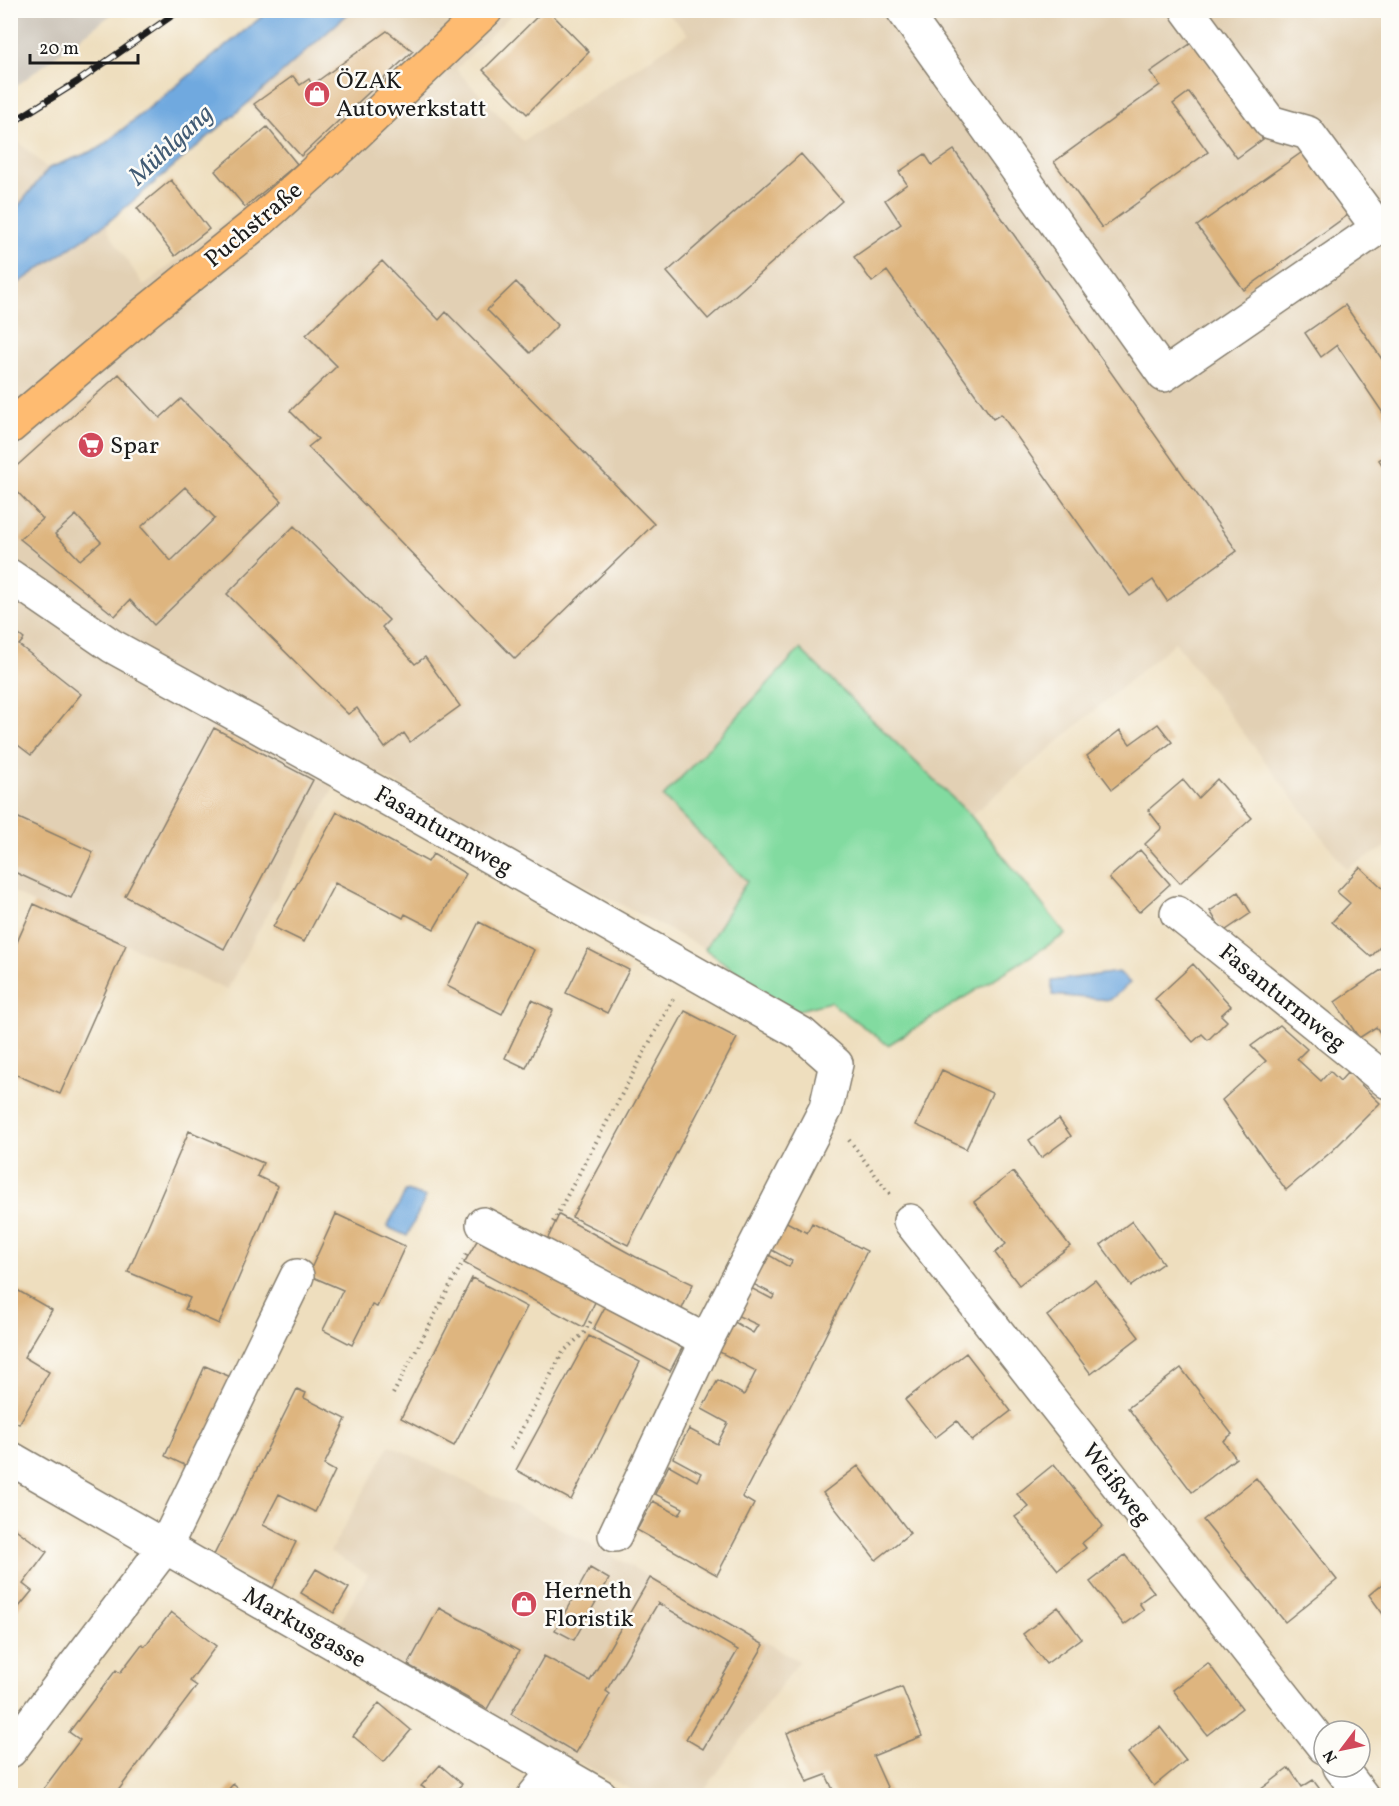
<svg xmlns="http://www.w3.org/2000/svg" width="1399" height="1806" font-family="Vollkorn,serif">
	<rect width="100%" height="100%" fill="#fdfcf7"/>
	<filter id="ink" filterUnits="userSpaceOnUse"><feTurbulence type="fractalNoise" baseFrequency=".0167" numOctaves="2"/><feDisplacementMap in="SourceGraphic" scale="12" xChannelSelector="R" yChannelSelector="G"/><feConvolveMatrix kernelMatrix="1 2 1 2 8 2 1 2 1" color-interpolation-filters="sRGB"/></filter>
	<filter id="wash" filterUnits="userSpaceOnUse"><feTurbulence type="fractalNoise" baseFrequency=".008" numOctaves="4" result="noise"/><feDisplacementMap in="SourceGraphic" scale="24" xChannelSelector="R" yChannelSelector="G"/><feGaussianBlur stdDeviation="1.35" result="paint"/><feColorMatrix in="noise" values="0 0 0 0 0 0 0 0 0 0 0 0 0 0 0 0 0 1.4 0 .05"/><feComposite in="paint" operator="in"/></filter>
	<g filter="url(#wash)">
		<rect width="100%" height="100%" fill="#eedebe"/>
		<!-- built -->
		<path fill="#e2d0b4" d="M351 11H515L456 69 523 141 688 34 665 11H1388V846L1346 869 1175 642 971 816 800 650 748 881 705 949 452 815 350 757 227 990 127 945 60 1094 11 1072V958L34 904 10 890V134L107 223 108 231 144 286 303 159 248 103Z
			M390 1445 588 1542 799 1661 701 1795H641L334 1633 368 1574 330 1552Z"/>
		<!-- industrial -->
		<path fill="#cac3b8" d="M11 10H116V11L11 90Z"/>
		<!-- green -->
		<path fill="#82dba0" stroke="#4f7c5e" stroke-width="1.5" d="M800 649 971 816 1066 934 888 1045 830 1002 791 1012 705 949 747 881 663 797Z"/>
		<!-- water -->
		<path fill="#6fa9df" stroke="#46627e" stroke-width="1.5" d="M269 11H351L248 103 107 223 11 288V215L49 168 98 149Z
			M1119 972 1130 983 1110 1000 1052 995V981Z
			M406 1191 426 1197 407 1236 387 1227Z"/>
		<g id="blocks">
			<!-- building -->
			<path fill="#deb57f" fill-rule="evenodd" d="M544 10H548L589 52 527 114 483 70Z
				M387 31 413 51 301 156 254 104 293 76 300 85 309 79 312 85Z
				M1193 42 1263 139 1237 158 1189 92 1173 104 1208 152 1102 228 1054 162 1160 85 1150 72Z
				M267 127 297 164 245 207 215 171Z
				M1308 148 1352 212 1244 290 1197 226Z
				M954 150 1237 551 1167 601 1153 580 1130 596 1001 414 993 419 887 271 872 282 854 257 901 224 885 200 907 184 899 172 925 154 932 165Z
				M801 154 842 201 708 319 667 272Z
				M171 180 209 229 175 256 137 208Z
				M382 261 439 320 446 312 654 524 515 659 308 447 318 439 290 411 337 366 306 335Z
				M516 282 558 325 530 353 487 310Z
				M1345 305 1388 368V418L1387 419 1337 345 1321 357 1305 333Z
				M119 374 160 418 181 399 282 501 154 625 130 600 115 616 20 539 43 519 10 484V472ZM185 487 215 518 171 561 141 527ZM76 515 101 542 80 560 55 534Z
				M1388 453V474L1379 460Z
				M294 526 389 620 382 627 415 664 425 657 460 706 410 742 404 733 385 748 357 708 348 714 227 594Z
				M10 628 24 639 19 645 81 694 31 755 10 739Z
				M1158 724 1172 742 1112 789 1087 756 1120 730 1130 744Z
				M214 728 313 780 224 949 125 896Z
				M1217 779 1252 818 1180 883 1145 844 1162 828 1148 810 1183 780 1198 798Z
				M337 812 428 862 433 854 466 874 434 929 405 914 403 918 335 883 304 942 273 927Z
				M10 814 93 852 71 898 10 870Z
				M1140 850 1170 884 1139 912 1109 878Z
				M1360 867 1388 893V938L1371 957 1332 922 1350 903 1337 892Z
				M1238 892 1251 913 1223 932 1210 911Z
				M34 904 126 945 60 1094 10 1072V958Z
				M479 922 534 950 502 1014 447 986Z
				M588 949 629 970 607 1013 566 993Z
				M1193 964 1231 1006 1221 1015 1227 1021 1208 1040 1202 1034 1193 1042 1155 999Z
				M1387 966 1388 1029 1381 1034 1376 1027 1359 1038 1335 1002Z
				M532 1000 553 1010 526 1068 505 1058Z
				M685 1011 737 1038 628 1245 572 1217Z
				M1280 1025 1307 1049 1297 1059 1321 1081 1330 1071 1340 1081 1348 1072 1380 1103 1332 1151 1286 1190 1222 1100 1266 1061 1251 1046Z
				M942 1070 992 1093 966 1149 916 1125Z
				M1059 1119 1071 1136 1041 1158 1029 1140Z
				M189 1131 263 1163 257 1176 278 1186 219 1324 185 1309 190 1298 128 1272Z
				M1013 1172 1070 1246 1019 1285 995 1253 1006 1244 974 1202Z
				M336 1214 405 1246 377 1307 372 1305 352 1345 323 1330 343 1290 308 1275Z
				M559 1215 636 1257 693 1284 681 1311 547 1240Z
				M781 1219 807 1233 812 1223 867 1251 797 1393 742 1497 754 1504 717 1575 637 1530 653 1501 679 1515 683 1508 655 1494 669 1465 697 1481 701 1473 673 1458 689 1429 717 1444 728 1423 702 1409 718 1380 744 1395 756 1371 712 1348 728 1318 753 1333 758 1325 732 1313 747 1286 772 1299 775 1295 749 1282 764 1252 789 1267 792 1261 766 1247Z
				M1132 1221 1163 1263 1131 1286 1101 1245Z
				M478 1239 596 1300 583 1327 464 1263Z
				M472 1278 527 1307 454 1446 401 1418Z
				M1095 1280 1139 1337 1091 1374 1047 1316Z
				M10 1286 52 1310 24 1357 49 1372 19 1424 10 1419Z
				M606 1305 683 1346 670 1371 593 1330Z
				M589 1336 640 1362 571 1500 516 1470Z
				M966 1353 1011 1411 972 1441 957 1421 935 1438 905 1400Z
				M205 1366 233 1378 193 1469 165 1456Z
				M1181 1368 1232 1434 1223 1441 1236 1458 1192 1492 1128 1408Z
				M297 1389 306 1393 304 1398 346 1419 324 1465 335 1471 315 1512 279 1494 263 1525 296 1542 273 1588 213 1557Z
				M1054 1464 1103 1526 1082 1543 1086 1548 1058 1570 1015 1517 1029 1507 1017 1494Z
				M858 1466 910 1533 876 1560 823 1493Z
				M1256 1478 1337 1580 1285 1622 1203 1520Z
				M10 1525 47 1552 23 1584 32 1591 10 1618Z
				M1125 1555 1154 1592 1139 1603 1144 1610 1124 1625 1090 1582Z
				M590 1568 609 1579 574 1640 555 1630Z
				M316 1569 349 1588 334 1613 301 1593Z
				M650 1578 764 1645 703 1749 686 1739 738 1650 658 1603 606 1691 610 1694 576 1753 511 1714 544 1656 590 1681Z
				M1387 1580 1388 1582V1621L1369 1595Z
				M1058 1607 1081 1638 1046 1664 1023 1634Z
				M439 1608 519 1651 487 1709 408 1665Z
				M171 1612 216 1646 190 1681 197 1686 114 1796H38L80 1740 69 1732 116 1670 120 1673 142 1644 145 1646Z
				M1208 1663 1242 1708 1207 1735 1173 1690Z
				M902 1687 922 1736 873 1756 891 1796H836L826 1775 807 1782 787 1733Z
				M379 1703 411 1730 384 1762 353 1736Z
				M1160 1727 1186 1760 1154 1786 1128 1753Z
				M440 1765 462 1784 455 1791 461 1796H420L426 1789 421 1786Z
				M1289 1768 1302 1787 1313 1780 1325 1796H1252Z
				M233 1784 246 1796H223Z"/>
		</g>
	</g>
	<g filter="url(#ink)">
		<use href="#blocks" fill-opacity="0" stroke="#857d6d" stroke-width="1.5"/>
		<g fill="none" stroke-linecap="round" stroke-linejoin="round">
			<defs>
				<path id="minor" d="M903 10 1164 375 1378 228 1308 133 1270 122 1187 10
					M10 576 112 646 346 775 802 1034 836 1064 826 1108 706 1341 615 1535
					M1177 913 1388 1082
					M910 1221 1324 1747
					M483 1224 706 1341
					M10 1458 601 1796
					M10 1751 165 1547 297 1276
					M1340 1767 1362 1796
					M534 1796 555 1770"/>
				<path id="major" d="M10 427 146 312 263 218 344 145 486 10"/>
			</defs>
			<!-- minor casing -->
			<use href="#minor" stroke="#857d6d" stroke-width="36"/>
			<!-- major casing -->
			<use href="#major" stroke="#857d6d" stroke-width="36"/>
			<!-- path -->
			<path stroke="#857d6d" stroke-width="4" stroke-dasharray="1.5 4.5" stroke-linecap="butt" d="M849 1140 890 1194
				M553 1222 673 999
				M393 1394 467 1254
				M511 1449 563 1352 584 1333 592 1319"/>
			<!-- minor -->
			<use href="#minor" stroke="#fff" stroke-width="33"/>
			<!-- major -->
			<use href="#major" stroke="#febb71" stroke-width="33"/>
			<defs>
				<path id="rail" d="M10 124 77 82 180 10"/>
			</defs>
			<!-- rail casing -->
			<use href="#rail" stroke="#1c1c1c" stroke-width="7"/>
			<!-- rail -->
			<use href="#rail" stroke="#fdfcf7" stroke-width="4.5" stroke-dasharray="14" stroke-linecap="butt"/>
		</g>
	</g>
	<!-- icons -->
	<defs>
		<symbol id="shop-disc" viewBox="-11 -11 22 22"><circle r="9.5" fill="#d1495b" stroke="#fdfcf7"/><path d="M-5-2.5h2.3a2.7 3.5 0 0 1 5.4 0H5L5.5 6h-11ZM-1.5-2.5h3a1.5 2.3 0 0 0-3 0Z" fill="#fff"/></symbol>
		<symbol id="supermarket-disc" viewBox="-11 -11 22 22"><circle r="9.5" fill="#d1495b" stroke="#fdfcf7"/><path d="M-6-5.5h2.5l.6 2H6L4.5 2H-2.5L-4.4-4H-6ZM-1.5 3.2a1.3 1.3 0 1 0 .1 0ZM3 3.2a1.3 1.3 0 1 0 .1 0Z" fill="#fff"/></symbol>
	</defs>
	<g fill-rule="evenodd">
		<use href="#shop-disc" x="302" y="79" width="30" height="30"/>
		<use href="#supermarket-disc" x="76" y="430" width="30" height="30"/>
		<use href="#shop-disc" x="509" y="1589" width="30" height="30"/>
	</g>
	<g text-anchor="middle" stroke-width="5" stroke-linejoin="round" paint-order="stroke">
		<!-- poi labels -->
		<g font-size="24" fill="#1c1c1c" stroke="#fdfcf7" text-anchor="start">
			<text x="336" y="88">ÖZAK<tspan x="336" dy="28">Autowerkstatt</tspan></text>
			<text x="110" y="453">Spar</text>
			<text x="544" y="1598">Herneth<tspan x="544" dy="28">Floristik</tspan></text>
		</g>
		<!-- street labels -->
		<g font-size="24" fill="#1c1c1c" stroke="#fdfcf7">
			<text transform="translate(253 224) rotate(-40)" y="8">Puchstraße</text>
			<text transform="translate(444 830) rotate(30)" y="8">Fasanturmweg</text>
			<text transform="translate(1283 997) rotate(39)" y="8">Fasanturmweg</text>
			<text transform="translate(1117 1484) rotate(52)" y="8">Weißweg</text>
			<text transform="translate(305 1627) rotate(30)" y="8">Markusgasse</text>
		</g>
		<!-- water labels -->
		<g font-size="26" font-style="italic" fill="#415b74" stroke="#fdfcf7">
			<text transform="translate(170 144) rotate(-43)" y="9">Mühlgang</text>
		</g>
	</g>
	<!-- margin -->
	<rect width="1399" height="1806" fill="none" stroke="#fdfcf7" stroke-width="36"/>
	<!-- north arrow -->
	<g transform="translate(1342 1749) rotate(238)"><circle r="28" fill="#fdfcf7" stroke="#a3a29f" stroke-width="1.5"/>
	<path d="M0-4.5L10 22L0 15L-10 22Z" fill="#d1495b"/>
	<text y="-9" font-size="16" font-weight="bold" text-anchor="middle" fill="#1c1c1c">N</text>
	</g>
	<!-- scale -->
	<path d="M30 54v9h108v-9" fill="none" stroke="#1c1c1c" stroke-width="3"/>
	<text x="39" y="54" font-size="18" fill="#1c1c1c" stroke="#fdfcf7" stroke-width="4.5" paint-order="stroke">20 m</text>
</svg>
